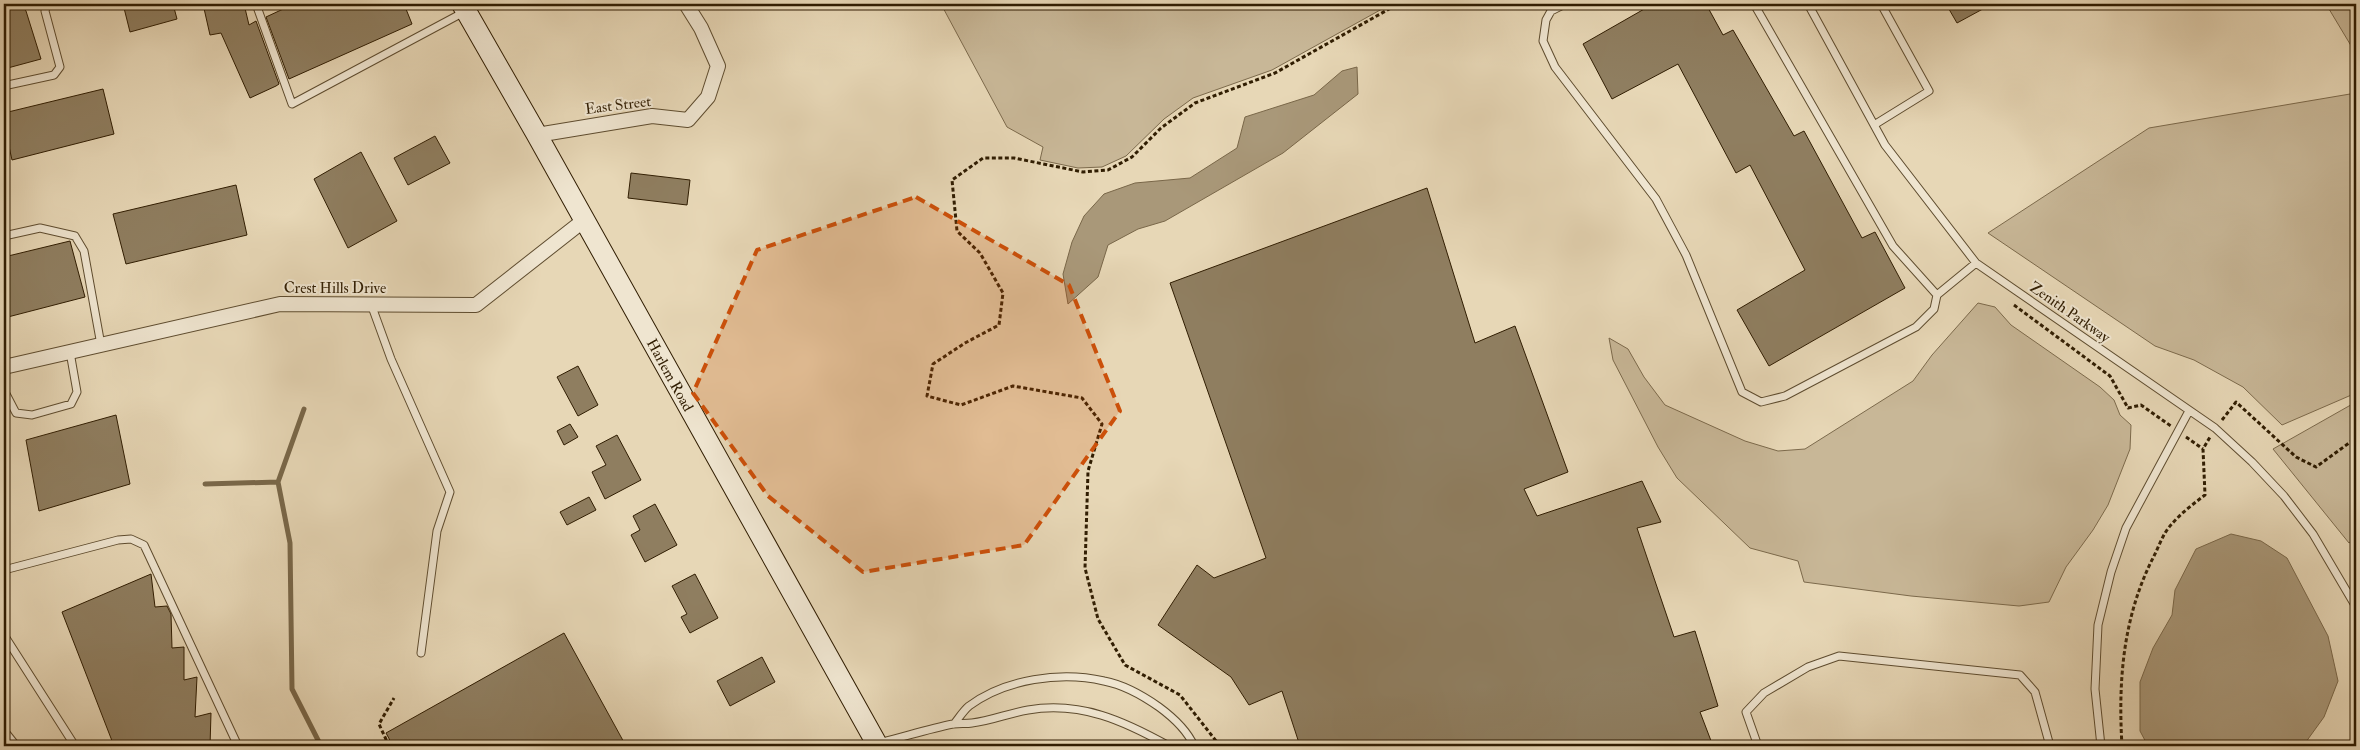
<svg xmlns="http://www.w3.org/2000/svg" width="2360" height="750" font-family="'IM FELL Double Pica',serif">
	<rect width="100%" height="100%" fill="#e7d7b6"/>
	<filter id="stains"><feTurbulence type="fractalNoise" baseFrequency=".004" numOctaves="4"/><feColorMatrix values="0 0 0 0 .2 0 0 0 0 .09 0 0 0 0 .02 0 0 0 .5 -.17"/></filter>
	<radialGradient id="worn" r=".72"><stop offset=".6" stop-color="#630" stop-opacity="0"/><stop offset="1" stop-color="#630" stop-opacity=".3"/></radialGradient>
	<!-- green -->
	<path fill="#c8b797" stroke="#7c6a4c" d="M941 4H1391L1272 70 1193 98 1164 119 1126 156 1102 167 1078 168 1040 160 1043 147 1007 127Z
		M2326 4H2356V54Z
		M2356 93V393L2282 425 2243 387 2194 360 2155 346 1988 233 2149 128Z
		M1978 303 1995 307 2011 325 2100 387 2114 400 2120 415 2131 425 2130 449 2108 505 2093 530 2066 567 2049 602 2019 606 1911 596 1804 582 1798 561 1750 548 1677 478 1658 447 1613 360 1609 338 1628 349 1644 377 1665 405 1745 441 1778 451 1805 449 1913 381 1932 355Z
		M2356 402V538L2349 543 2273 449Z"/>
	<!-- water -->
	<path fill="#a99879" stroke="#796749" d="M1357 67 1358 94 1283 153 1165 221 1138 229 1108 245 1098 277 1068 304 1063 274 1072 242 1084 216 1104 194 1135 183 1190 178 1237 148 1245 117 1314 95 1342 71Z
		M2231 534 2261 541 2287 558 2328 636 2338 681 2324 717 2303 746H2148L2140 731V682L2153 648 2172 615 2175 590 2196 549Z"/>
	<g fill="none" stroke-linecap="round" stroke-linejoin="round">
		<!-- stream -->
		<path stroke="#796749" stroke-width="5" d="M304 409 278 482 290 543 292 689 321 746
			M205 484 278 482"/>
	</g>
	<!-- building -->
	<path fill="#8f7e60" stroke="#301d02" d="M4 4H21L26 11 41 59 4 69Z
		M123 4H173L177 19 130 32Z
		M203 4H244L249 25 256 21 279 84 276 86 250 98 221 33 210 35Z
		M294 4H404L412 24 289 79 266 17Z
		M1653 4H1706L1723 35 1733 30 1794 136 1804 131 1862 238 1875 232 1905 288 1769 366 1737 310 1805 270 1750 165 1736 173 1678 64 1612 99 1583 44Z
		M1946 4H1992L1957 23Z
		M103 89 114 134 12 160 4 124V113Z
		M435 136 450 163 408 185 394 158Z
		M361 152 397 221 348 248 314 179Z
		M631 173 690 180 687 205 628 198Z
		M236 185 247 235 126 264 113 214Z
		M1427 188 1475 343 1515 326 1568 472 1524 489 1537 516 1642 481 1661 522 1637 528 1674 637 1695 631 1718 706 1700 712 1713 746H1300L1282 691 1249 705 1231 677 1158 625 1197 565 1214 578 1266 558 1170 283Z
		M70 241 85 297 4 318V257Z
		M578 366 598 405 578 416 557 377Z
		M116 415 130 484 39 511 26 440Z
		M570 424 578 437 564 445 557 431Z
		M617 435 641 480 605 499 592 472 606 465 596 446Z
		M589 497 596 510 567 525 560 512Z
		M655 504 677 545 645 562 631 535 640 530 633 516Z
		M151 574 155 607 167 606 171 614 172 648 184 647V680L197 677 195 717 211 713 210 746H114L62 612Z
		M695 574 718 618 690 633 681 617 687 614 672 586Z
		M564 633 626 746H393L386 733Z
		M762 657 775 682 730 706 717 681Z"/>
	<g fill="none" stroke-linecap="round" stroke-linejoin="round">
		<defs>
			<path id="lane" d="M256 4 292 104 466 11
				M1565 4 1551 11 1546 20 1543 41 1555 67 1656 199 1686 255 1742 392 1761 402 1785 396 1916 327 1934 309 1937 295 1893 246 1754 4
				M1808 4 1885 145 1976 263 2215 428 2252 462 2284 496 2313 534 2356 607
				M4 84 8 85 54 75 60 67 45 11 47 4
				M1874 125 1929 91 1881 4
				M4 236 40 228 75 236 84 251 101 345
				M1937 295 1976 263
				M371 304 391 359 450 492 437 531 421 653
				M4 390 16 413 32 415 71 404 77 392 70 352
				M4 570 118 540 131 539 144 545 238 746
				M4 635 75 746
				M954 724C959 718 963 711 969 706 1005 679 1061 671 1104 681 1125 685 1142 695 1159 707 1174 718 1187 730 1194 746
				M879 743C904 737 928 729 953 724 959 723 966 724 972 723 991 721 1009 713 1028 710 1081 701 1124 721 1169 746
				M1758 746 1746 712 1764 693 1808 667 1839 656 2020 675 2035 692 2050 746
				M2101 746 2095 689 2098 625 2111 572 2126 528 2189 411"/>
			<path id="street" d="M537 135 652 116 688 120 708 97 718 66 701 28 686 4
				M4 367 280 304 476 305 583 221
				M4 736 12 746"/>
			<path id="secondary" d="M462 4 537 135 878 746"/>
		</defs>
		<!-- lane casing -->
		<use href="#lane" stroke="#5e4c2f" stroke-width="9"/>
		<!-- street casing -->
		<use href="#street" stroke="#5e4c2f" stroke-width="16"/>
		<!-- secondary casing -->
		<use href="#secondary" stroke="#301d02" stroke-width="22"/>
		<!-- path -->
		<path stroke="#301d02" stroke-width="3" stroke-dasharray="4 2.5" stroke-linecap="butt" d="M2014 305 2110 376 2128 408 2141 405 2171 426
			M2222 420 2236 402 2296 457 2316 467 2356 438
			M2186 437 2203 449
			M389 746 379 724 394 698
			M1220 746 1180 695 1125 665 1098 619 1085 568 1088 471 1102 424 1082 398 1013 386 961 405 927 396 933 364 965 343 999 325 1003 293 980 253 957 231 952 180 983 158H1014L1083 172 1108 170 1132 157 1161 128 1195 103 1275 73 1398 4
			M2122 746C2118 680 2123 616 2154 556 2159 546 2163 534 2170 526 2180 514 2193 504 2205 495L2203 449 2210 437"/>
		<!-- lane -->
		<use href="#lane" stroke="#efe5d0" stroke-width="7"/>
		<!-- street -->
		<use href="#street" stroke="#efe5d0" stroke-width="14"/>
		<!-- secondary -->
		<use href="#secondary" stroke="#efe5d0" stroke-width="20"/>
	</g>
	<!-- marked area -->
	<path fill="#cc500a" fill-opacity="0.2" stroke="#cc500a" stroke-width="4" stroke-dasharray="10 6" stroke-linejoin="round" d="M916 197 1069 285 1120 411 1024 545 863 572 768 496 693 393 757 250Z"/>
	<g text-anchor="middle" stroke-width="4" stroke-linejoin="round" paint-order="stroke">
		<!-- street labels -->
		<g font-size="15" fill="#301d02" stroke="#efe5d0">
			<text transform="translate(618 105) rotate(-7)" y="5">East Street</text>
			<text x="335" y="293">Crest Hills Drive</text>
			<text transform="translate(2070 312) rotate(35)" y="5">Zenith Parkway</text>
			<text transform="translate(670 375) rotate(61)" y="5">Harlem Road</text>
		</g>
	</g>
	<!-- margin -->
	<rect width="2360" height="750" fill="none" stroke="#e7d7b6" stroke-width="20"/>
	<rect x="5" y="5" width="2350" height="740" fill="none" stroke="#301d02" stroke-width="2.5"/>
	<rect x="10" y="10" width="2340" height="730" fill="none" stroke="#301d02"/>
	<rect width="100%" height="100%" filter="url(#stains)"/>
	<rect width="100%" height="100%" fill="url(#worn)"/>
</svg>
